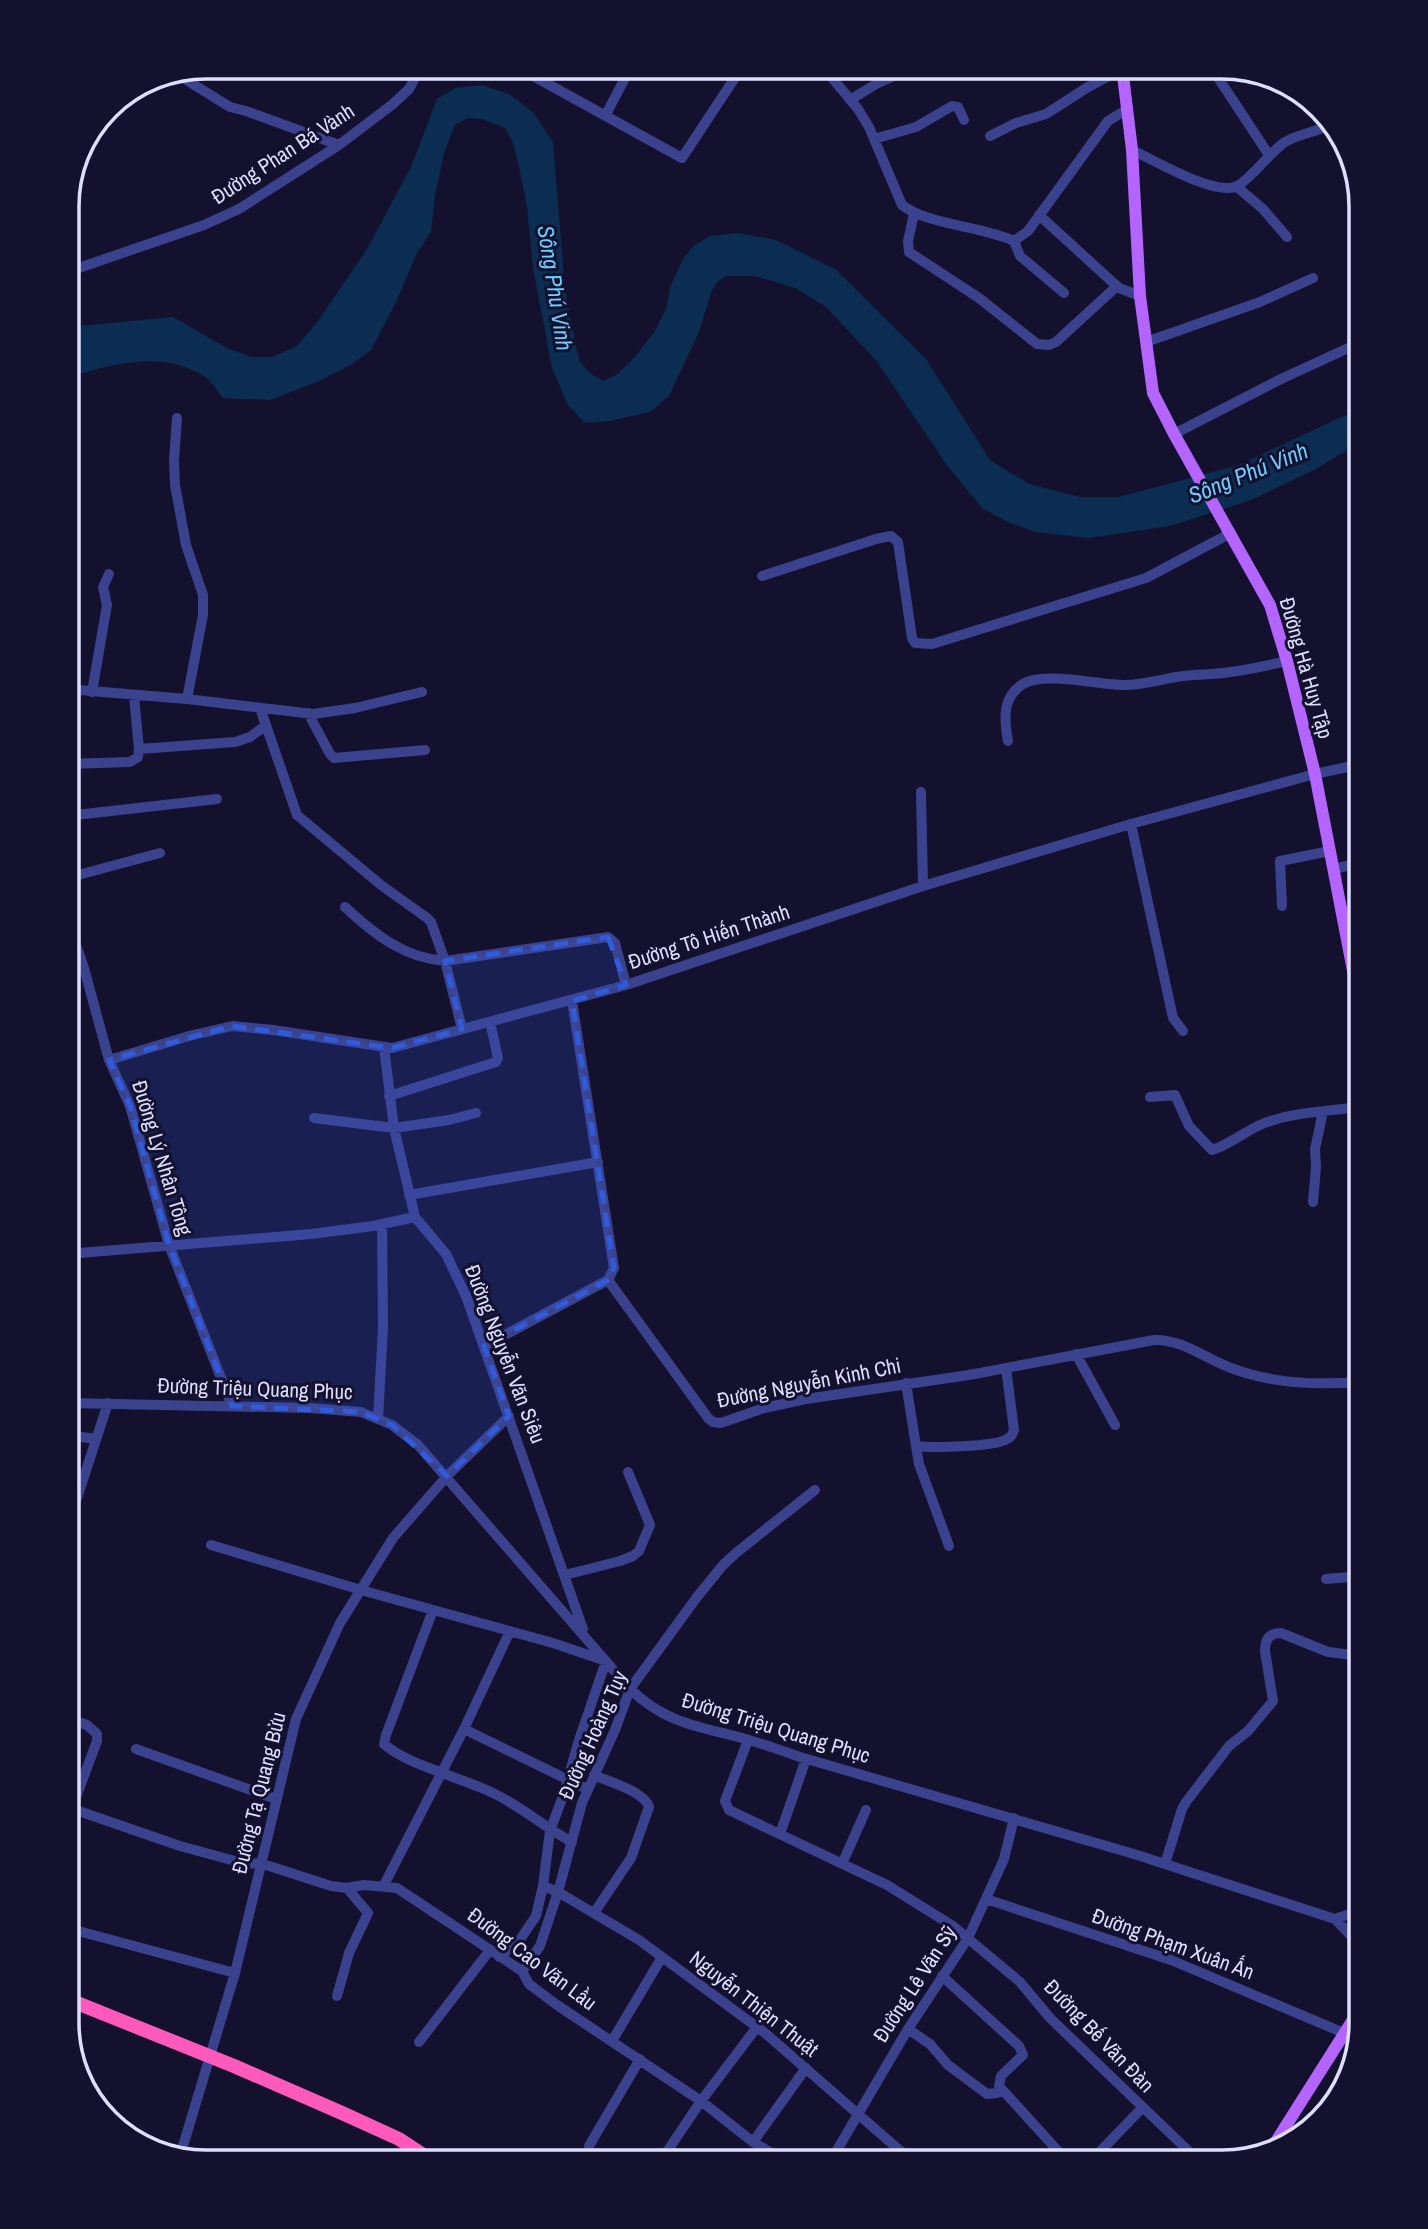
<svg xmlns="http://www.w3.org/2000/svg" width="1428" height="2229" font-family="'Archivo Narrow',sans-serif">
	<rect width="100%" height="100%" fill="#13112d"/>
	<!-- water -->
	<path fill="#0c2d52" d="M482 85 509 94 533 112 553 142 565 289 576 347 580 362 591 374 603 381 616 375 634 358 655 331 666 309 671 285 682 261 693 246 710 236 739 233 776 240 835 269 926 359 990 460 1029 484 1080 497H1119L1239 465 1339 418 1361 410V442L1314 470 1251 500 1170 526 1088 538 1035 532 1008 522 982 508 946 464 876 360 825 306 795 288 755 276H726L717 282 712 290 699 332 669 396 650 412 609 421 585 423 568 405 552 368 533 268 527 207 519 166 512 140 505 128 482 119 468 118 455 125 444 153 435 196 431 232 417 253 396 302 371 350 351 365 317 382 270 400 223 398C217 391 212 381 205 377 163 349 111 364 67 378V331L81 326 173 317 227 348 251 357H272L297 346 318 321 367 249 411 167 437 99 455 88Z"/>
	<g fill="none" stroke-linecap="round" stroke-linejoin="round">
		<!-- stream -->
		<path stroke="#0c2d52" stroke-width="2.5" d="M125 2135 179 2149
			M186 2150 226 2162"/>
		<!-- minor -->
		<path stroke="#3b428d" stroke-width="10" d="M517 67 682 158 742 67
			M823 67 858 109 869 127 902 205C928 225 981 226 1014 241L1028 231 1108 121 1126 110
			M1211 67 1269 155
			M175 73 230 107 246 111 339 145
			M850 100 876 84 896 75 933 67
			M605 116 631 67
			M990 136 1016 123 1046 114 1088 87 1122 69
			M874 139 916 127 952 106 958 107 964 120
			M1132 150C1154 160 1216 197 1237 186 1250 180 1270 152 1285 142 1298 134 1316 132 1330 125
			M1237 187 1263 209 1287 237
			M914 214 908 241 909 252 979 298 1037 344 1049 345 1056 342 1117 286
			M1039 215 1119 288 1140 296
			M1014 241 1020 256 1064 293
			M67 272 204 225 239 209 339 145 393 104 409 89 421 67
			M1146 342 1260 302 1313 278
			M177 418 174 460 175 485 186 545 203 595V615L187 699
			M1174 434 1281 379 1357 344
			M762 576 876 539 891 536 898 542 912 638 915 643 932 644 1146 578 1231 533
			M67 689 187 699 313 714 355 708 422 692
			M92 692 107 605 103 587 109 574
			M260 708 297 815 381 885 427 918 431 922 445 961 462 1029
			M308 713 330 754 334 758 425 750
			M1008 741C1004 719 1002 697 1023 684 1043 671 1100 685 1124 685 1142 685 1159 680 1176 677 1194 674 1212 675 1230 672 1249 670 1268 665 1287 661
			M139 749 235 742 250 737 265 726
			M67 764 130 762 138 757 139 749 134 696
			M921 792 923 886
			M67 816 217 799
			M1131 824 1173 1018 1183 1031
			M1333 869 1361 863
			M67 878 160 853
			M1282 906 1280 861 1330 851
			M345 907C374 934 404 958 445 961L608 937 615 943 626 985
			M67 919 84 968 109 1060 130 1106 169 1245 232 1406
			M1347 937H1361
			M572 1001 614 1268 608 1280
			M384 1047 394 1128 415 1217 446 1254 466 1296 583 1629
			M109 1060 189 1036 232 1026 273 1030 392 1048 626 985 923 886 1131 824 1315 774 1361 764
			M389 1096 496 1062 498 1058 490 1022
			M1150 1097 1175 1095 1189 1126 1212 1150C1229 1145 1244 1132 1260 1125 1287 1113 1332 1110 1361 1107
			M314 1118 394 1128 449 1120 476 1113
			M409 1195 598 1162
			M1313 1202 1316 1167 1315 1149 1323 1112
			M67 1254 311 1234 373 1226 415 1217
			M608 1280 708 1418 713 1422 721 1423 764 1408 806 1399 969 1375 1154 1340C1182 1339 1206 1359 1231 1368 1273 1384 1317 1385 1361 1382
			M484 1346 608 1280
			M1076 1354 1115 1425
			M906 1383 916 1446C932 1448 994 1447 1007 1439 1012 1436 1012 1435 1014 1430L1006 1368
			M67 1403 310 1408 361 1412 392 1425 418 1445 630 1689C669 1726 701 1726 749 1740 766 1745 783 1751 800 1757L1134 1854 1335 1919 1361 1946
			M378 1419 383 1327 382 1224
			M67 1435 96 1439
			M916 1446 919 1464 949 1546
			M67 1529 108 1403
			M211 1545 361 1590 553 1643 606 1661 579 1740 563 1796 550 1831 543 1886 536 1916 519 1941 499 1957
			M565 1575 620 1561 633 1556 639 1551 650 1525 628 1472
			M1326 1579 1361 1576
			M433 1610 386 1735 384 1744C407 1765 463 1778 493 1793 521 1806 545 1828 572 1842
			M67 1718 87 1725 97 1734V1741L72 1808
			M464 1729 587 1789
			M748 1740 725 1801 729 1810 887 1885 953 1926 1020 1982 1050 2018 1200 2162
			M136 1749 276 1799
			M594 1775C609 1782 644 1791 649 1807L631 1858 594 1913
			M67 1807 180 1846 246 1864 260 1863 331 1886 347 1888 364 1885 397 1888 522 1971 529 1984 557 2005 701 2101 753 2142 787 2162
			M780 1834 806 1759
			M842 1864 866 1810
			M1165 1864 1182 1809 1186 1802 1229 1746 1248 1731 1273 1701 1265 1651C1265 1640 1269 1633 1281 1633L1328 1652 1361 1656
			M384 1885 464 1729 510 1631
			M543 1886 558 1892 639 1940 765 2033 913 2162
			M986 1899 1171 1960 1344 2033
			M1335 1919 1361 1910
			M67 1928 235 1973
			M522 1971 540 1946 558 1892 582 1803 615 1730 630 1689 697 1597 723 1565 736 1553 815 1490
			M942 1976 1019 2046 1023 2055 1001 2076 999 2086 1068 2162
			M337 1996 349 1953 368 1913 347 1888
			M908 2029 930 2044 948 2065 987 2094 997 2093 1002 2090
			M612 2041 662 1957
			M419 2042 490 1950
			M753 2142 806 2068
			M589 2146 640 2059
			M180 2156 235 1973 296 1719 340 1623 393 1538 447 1476 509 1416
			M660 2162 701 2101 757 2027
			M830 2162 908 2029 968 1938 1004 1859 1014 1818
			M1090 2162 1142 2108"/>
		<!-- major -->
		<path stroke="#b465ff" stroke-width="12" d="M1122 67 1132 150 1140 296 1153 393 1174 434 1270 605 1287 661 1315 774 1361 1012
			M1270 2151 1361 2007"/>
		<!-- highway -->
		<path stroke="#ff59bb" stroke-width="14" d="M67 1999 234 2066 342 2113 399 2139 434 2162"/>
	</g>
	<!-- marked area -->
	<path fill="#305cdc" fill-opacity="0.2" stroke="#305cdc" stroke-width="5" stroke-dasharray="14 9" stroke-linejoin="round" d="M608 937 626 985 572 1001 614 1268 608 1280 484 1346 509 1416 447 1476 392 1425 361 1412 232 1406 169 1245 130 1106 109 1060 232 1026 392 1048 462 1029 445 961Z"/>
	<g text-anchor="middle" stroke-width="6" stroke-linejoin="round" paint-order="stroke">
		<!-- street labels -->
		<g font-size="21" fill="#dedeff" stroke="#13112d">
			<text transform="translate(283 154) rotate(-33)" y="7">Đường Phan Bá Vành</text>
			<text transform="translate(1306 668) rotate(74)" y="7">Đường Hà Huy Tập</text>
			<text transform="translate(709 937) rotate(-18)" y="7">Đường Tô Hiến Thành</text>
			<text transform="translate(162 1158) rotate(73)" y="7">Đường Lý Nhân Tông</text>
			<text transform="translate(505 1354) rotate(69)" y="7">Đường Nguyễn Văn Siêu</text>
			<text transform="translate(809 1383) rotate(-11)" y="7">Đường Nguyễn Kinh Chi</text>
			<text transform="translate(255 1389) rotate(2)" y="7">Đường Triệu Quang Phục</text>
			<text transform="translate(776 1728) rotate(17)" y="7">Đường Triệu Quang Phục</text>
			<text transform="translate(593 1735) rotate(-66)" y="7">Đường Hoàng Tụy</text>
			<text transform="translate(259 1793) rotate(-76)" y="7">Đường Tạ Quang Bửu</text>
			<text transform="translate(1173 1944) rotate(20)" y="7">Đường Phạm Xuân Ấn</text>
			<text transform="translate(532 1959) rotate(37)" y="7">Đường Cao Văn Lầu</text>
			<text transform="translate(915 1984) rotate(-57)" y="7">Đường Lê Văn Sỹ</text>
			<text transform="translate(754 2004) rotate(38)" y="7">Nguyễn Thiện Thuật</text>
			<text transform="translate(1099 2036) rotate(46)" y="7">Đường Bế Văn Đàn</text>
		</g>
		<!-- water labels -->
		<g font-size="23" font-style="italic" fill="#6cccff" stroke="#13112d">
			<text transform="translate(555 288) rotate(81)" y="8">Sông Phú Vinh</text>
			<text transform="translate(1248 473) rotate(-22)" y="8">Sông Phú Vinh</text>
		</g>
	</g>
	<!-- crop -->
	<path d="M0 0H1428V2229H0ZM206 79H1222A127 127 0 0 1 1349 206V2023A127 127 0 0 1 1222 2150H206A127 127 0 0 1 79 2023V206A127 127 0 0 1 206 79Z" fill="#13112d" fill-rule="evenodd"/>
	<path fill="none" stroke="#dedeff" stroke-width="3.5" d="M206 79H1222A127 127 0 0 1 1349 206V2023A127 127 0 0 1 1222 2150H206A127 127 0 0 1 79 2023V206A127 127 0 0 1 206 79Z"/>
</svg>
